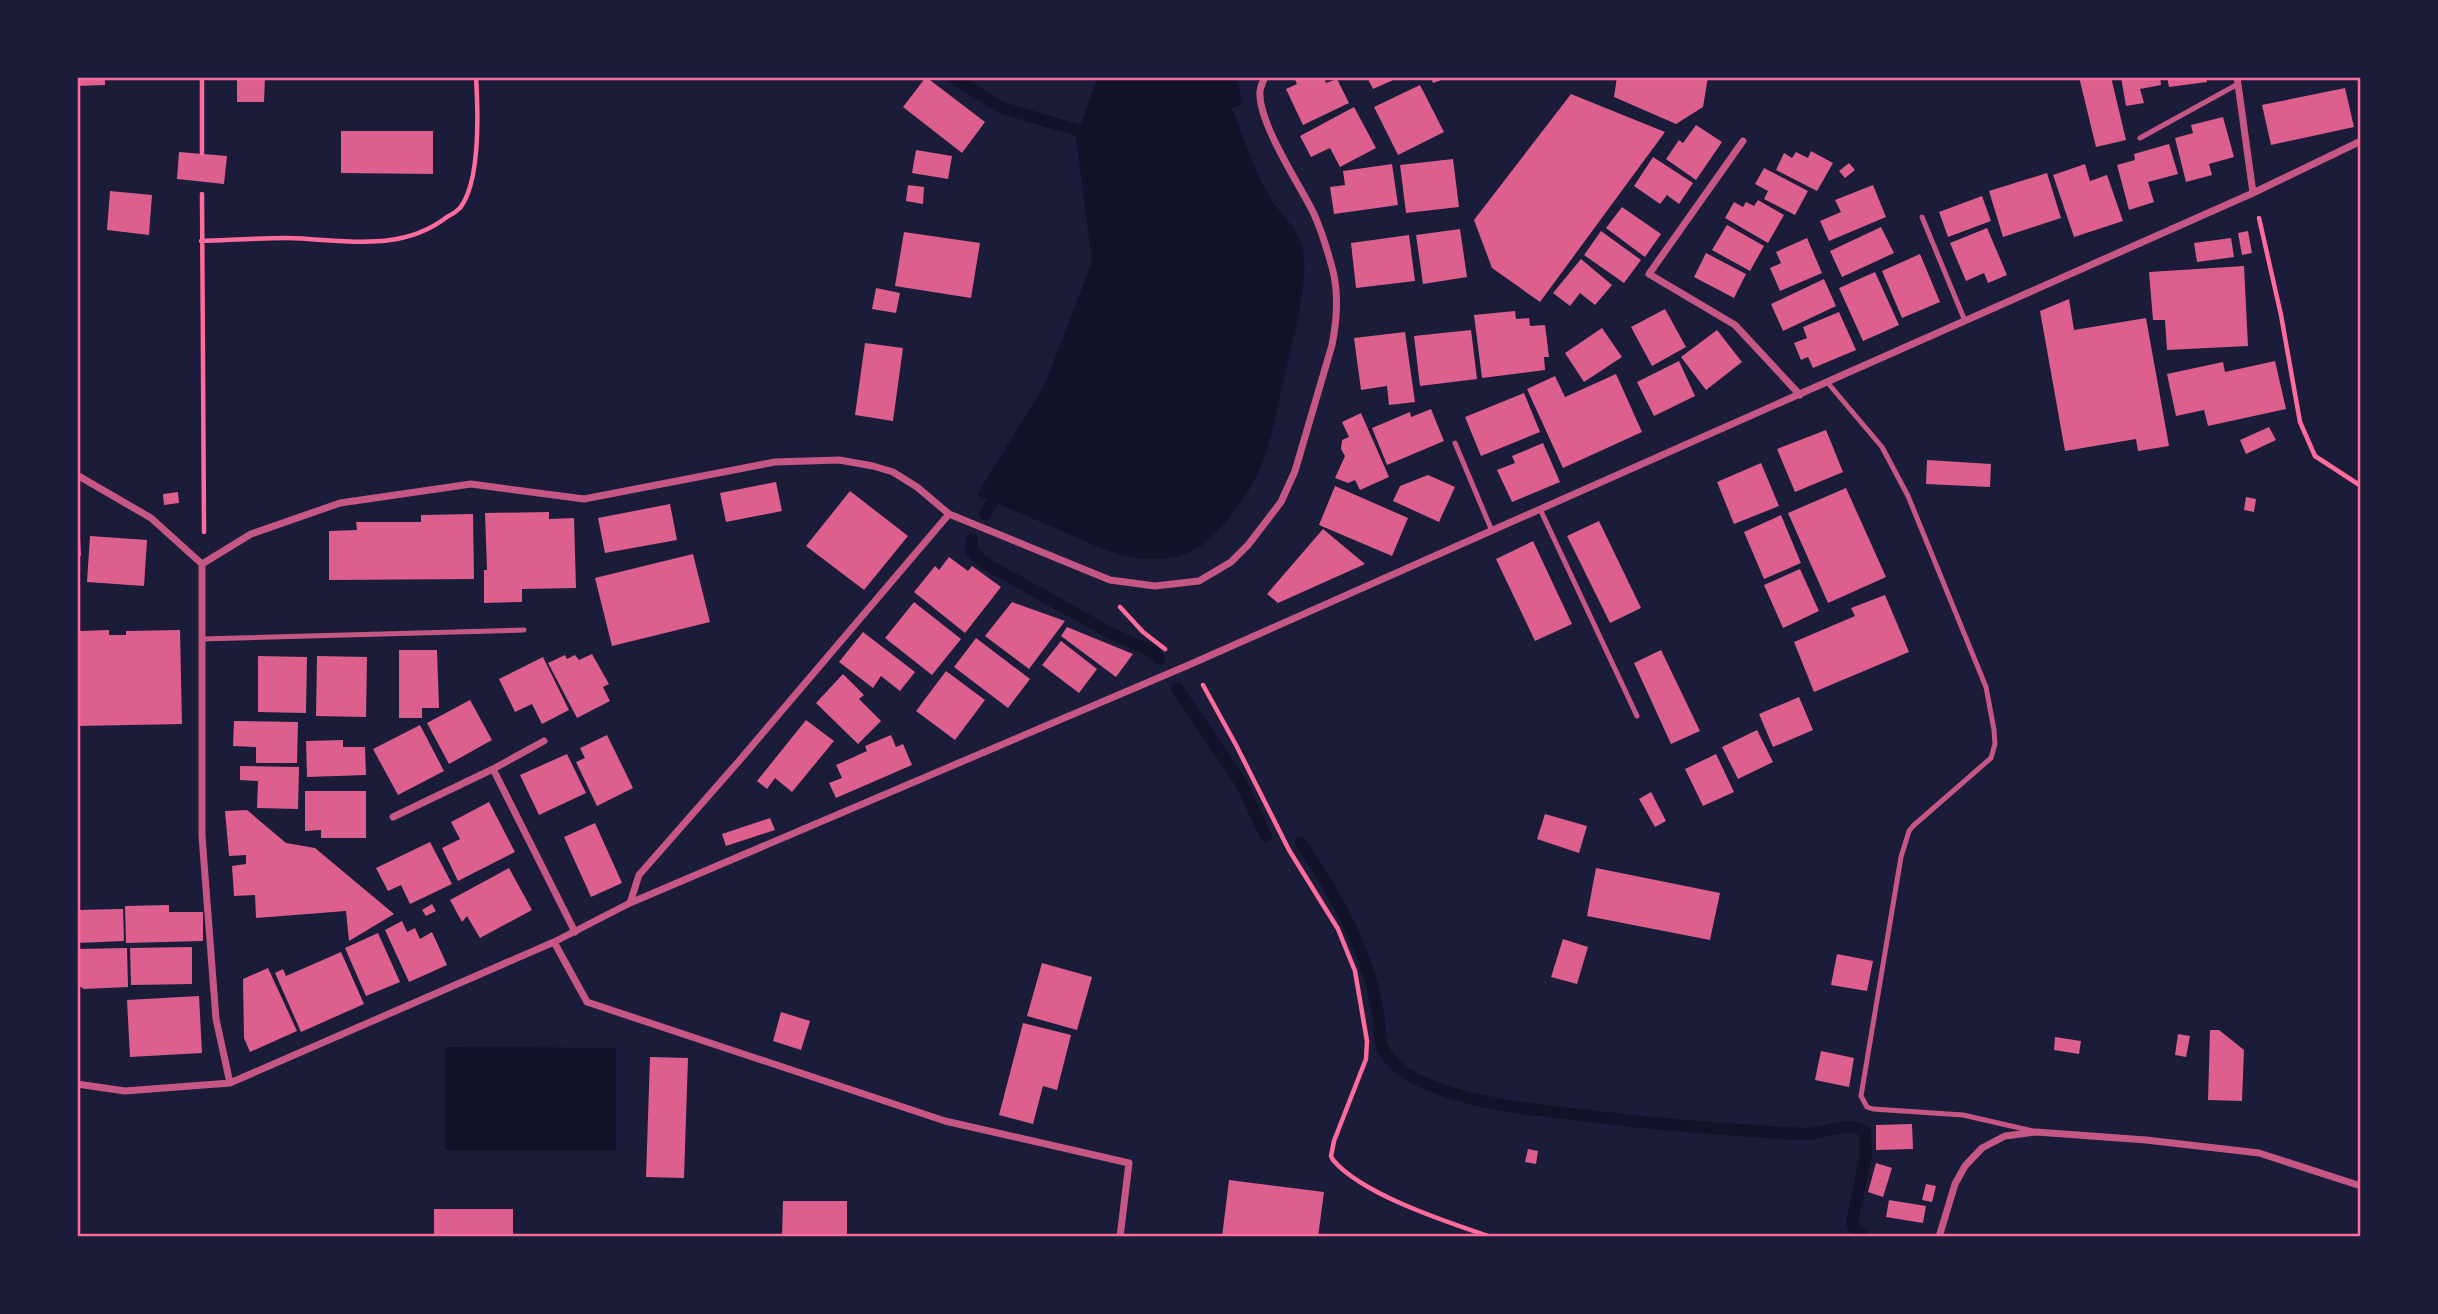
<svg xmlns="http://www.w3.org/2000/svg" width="2438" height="1314" font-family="'PT Serif',serif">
	<rect width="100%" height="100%" fill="#1b1b3a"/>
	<!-- water -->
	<path fill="#12122b" d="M1098 77H1236L1243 103 1232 109C1245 139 1255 174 1272 201 1283 217 1299 229 1303 250 1310 284 1288 360 1280 396 1268 451 1264 475 1227 520 1215 534 1201 550 1182 555 1138 569 1094 545 1055 528 1029 517 1003 506 977 495L1045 384 1092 262 1076 137Z
		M445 1047 616 1048V1150H445Z"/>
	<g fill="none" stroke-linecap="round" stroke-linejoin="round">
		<!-- stream -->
		<path stroke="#12122b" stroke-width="12" d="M952 77 1002 108 1078 130
			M985 514 992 502
			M972 540 971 550 983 562 1112 634 1154 652 1159 659
			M1177 688 1241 783 1266 836
			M1301 843C1343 905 1378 969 1381 1045 1386 1057 1402 1073 1414 1078 1472 1107 1543 1110 1606 1118 1656 1124 1705 1128 1755 1131 1772 1132 1790 1134 1808 1134 1825 1133 1850 1120 1865 1132L1866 1155 1852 1222 1854 1228 1864 1237"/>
	</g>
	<!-- building -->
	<path fill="#dd5f8e" d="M77 77H105V85L77 86Z
		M237 77H265L264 102H237Z
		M926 77 985 122 962 153 903 107Z
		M1294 77H1324L1326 83 1337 79 1349 103 1303 125 1286 89 1297 84Z
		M1367 77H1400L1373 89Z
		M1431 77H1449L1433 83Z
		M1617 77H1708L1703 107 1676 124 1614 97Z
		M2079 77H2111L2126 140 2096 147Z
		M2121 77H2160L2161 85 2140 89 2144 103 2126 106Z
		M2167 77H2206L2207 82 2169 87Z
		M1420 85 1444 132 1398 155 1374 107Z
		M2345 88 2354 127 2271 145 2262 105Z
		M1571 94 1665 132 1540 302 1492 268 1474 220Z
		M1354 107 1376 148 1340 167 1330 148 1311 157 1300 136Z
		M2223 117 2234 157 2209 164 2212 175 2186 182 2175 138 2193 133 2191 125Z
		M1696 125 1722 142 1696 180 1666 159 1679 140 1683 143Z
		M341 131H433V174L341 173Z
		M2169 144 2178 174 2148 182 2154 202 2129 210 2117 165 2135 160 2134 154Z
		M916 150 952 156 948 179 912 173Z
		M1811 151 1833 163 1817 191 1776 170 1784 153 1792 158 1796 152 1808 158Z
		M179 152 227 156 224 184 177 179Z
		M1653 157 1693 183 1679 204 1667 195 1660 204 1634 186Z
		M1453 159 1459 207 1406 213 1400 165Z
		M1849 163 1855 170 1845 178 1839 171Z
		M1392 164 1398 205 1334 214 1330 187 1345 185 1343 171Z
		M2085 164 2090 181 2107 175 2123 221 2074 237 2053 175Z
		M1764 168 1808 191 1795 215 1764 199 1768 191 1755 184Z
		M2047 173 2061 218 2003 237 1989 191Z
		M908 185 924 187 923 204 906 201Z
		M1873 185 1886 217 1829 241 1820 221 1841 212 1835 200Z
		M110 191 152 195 149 235 107 230Z
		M1982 196 1991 221 1948 237 1939 212Z
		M1758 200 1784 215 1768 243 1725 218 1734 202 1743 207 1746 202 1754 206Z
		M1622 207 1661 234 1645 257 1606 228Z
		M1727 225 1764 246 1750 271 1712 250Z
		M1881 227 1894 253 1842 277 1830 251Z
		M1987 228 2007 275 1988 283 1984 273 1966 281 1950 243Z
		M1460 229 1467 277 1423 284 1416 235Z
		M1601 231 1641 260 1624 283 1584 255Z
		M2248 231 2252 253 2242 255 2238 233Z
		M904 232 980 243 971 298 895 286Z
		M1409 235 1415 281 1356 288 1351 243Z
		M1807 238 1822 273 1780 291 1770 268 1781 263 1776 252Z
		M2231 238 2234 257 2197 262 2194 243Z
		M1706 253 1746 274 1734 298 1694 277Z
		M1920 254 1940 302 1902 318 1882 271Z
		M1581 259 1612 285 1595 305 1580 293 1570 306 1553 293Z
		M2244 266 2248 346 2167 350 2165 320H2153L2149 272Z
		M1875 272 1899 325 1863 341 1839 288Z
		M1824 279 1836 306 1783 331 1771 304Z
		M876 288 900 293 896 313 872 309Z
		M2069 299 2074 330 2146 318 2169 446 2138 451 2136 439 2065 451 2040 311Z
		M1665 309 1686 347 1652 366 1631 327Z
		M1515 311 1516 319 1529 318 1530 326 1545 325 1549 357H1544L1545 370 1482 378 1474 315Z
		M1839 312 1856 350 1813 368 1808 357 1801 360 1794 343 1807 338 1803 327Z
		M1602 328 1622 357 1584 382 1565 353Z
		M1471 330 1477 379 1420 386 1414 336Z
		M1717 330 1742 362 1706 390 1681 357Z
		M1405 332 1415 402 1389 405 1387 386 1361 390 1354 338Z
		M865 343 903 348 893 421 855 415Z
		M1679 361 1695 396 1654 416 1637 382Z
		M2275 361 2286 409 2208 426 2204 410 2176 416 2167 374 2223 362 2225 372Z
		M1616 374 1642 432 1563 468 1527 389 1555 376 1565 397Z
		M1524 393 1540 432 1481 456 1465 417Z
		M1431 409 1444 441 1387 465 1372 428 1410 412 1411 417Z
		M1361 413 1389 477 1360 490 1355 480 1348 483 1335 478 1345 456 1341 449 1342 440 1349 437 1342 422Z
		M2269 427 2276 440 2246 454 2240 440Z
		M1826 430 1843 472 1795 492 1777 449Z
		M1543 443 1560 482 1512 502 1497 470 1515 463 1512 456Z
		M1927 460 1991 464 1990 487 1926 484Z
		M1761 463 1779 506 1734 524 1717 482Z
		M1428 475 1455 487 1439 522 1393 501 1400 486Z
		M776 482 782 511 726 522 720 493Z
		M1335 486 1408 518 1392 556 1319 525Z
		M1846 488 1886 577 1828 603 1788 513Z
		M850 491 908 536 864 590 806 546Z
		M178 492 179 503 164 505 163 494Z
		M2246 497 2256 499 2254 512 2244 510Z
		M670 504 677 540 605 553 598 518Z
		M549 512V519L574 518 576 588 522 589V602L484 603V570H487L485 513Z
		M473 514 474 579 329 580V531L357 530 356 522H421V515Z
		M1781 515 1801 563 1764 579 1744 532Z
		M77 516H79L81 556H77Z
		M1599 521 1641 608 1610 623 1567 536Z
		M1323 529 1365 564 1278 603 1267 594Z
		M90 536 147 540 144 586 87 582Z
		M1533 541 1572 624 1535 641 1496 559Z
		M693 554 710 622 612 646 595 578Z
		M949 557 968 571 972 566 1001 587 965 633 914 592 935 566 939 570Z
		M1800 569 1819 611 1783 628 1764 585Z
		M1885 595 1909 652 1814 692 1794 642 1855 616 1851 608Z
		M914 602 961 639 932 675 885 638Z
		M1012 602 1065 621 1029 669 985 636Z
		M77 626H80V631L109 630V635H126V631L180 630 182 724 77 726Z
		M1067 627 1133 654 1116 677 1061 636Z
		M863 632 915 672 900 691 881 676 873 688 839 662Z
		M976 638 1030 679 1008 708 954 667Z
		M1061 641 1097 669 1079 693 1042 665Z
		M399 650H437L439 708H422V718H399Z
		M1661 650 1700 731 1671 744 1634 663Z
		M592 654 609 684 603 687 610 701 577 718 548 663 565 655 567 659 575 655 579 660Z
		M258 656 307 657 306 713 258 712Z
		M317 656 367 657 366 717 316 716Z
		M543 657 569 710 542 724 532 704 515 712 499 679Z
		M946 671 985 700 955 740 916 711Z
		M843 674 864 695 859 699 881 721 858 744 816 703Z
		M1799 697 1813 730 1773 747 1759 714Z
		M470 700 492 740 449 764 427 723Z
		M806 720 834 741 792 792 775 778 767 789 757 781Z
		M234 721 298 722 297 763H256V747L233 746Z
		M420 725 444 771 398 795 373 749Z
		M1757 730 1773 762 1738 779 1722 747Z
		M607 735 633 788 597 806 576 762 585 758 580 748Z
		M891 735 896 747 903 744 912 765 836 798 829 783 842 778 836 765 867 751 865 746Z
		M343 740V747H365L366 775 307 777 306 741Z
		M567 754 586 793 539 815 520 775Z
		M1716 754 1734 792 1703 806 1685 769Z
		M240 766 299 767 298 809 257 808 258 781 240 780Z
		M305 791H366V838H321V830L305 831Z
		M1651 792 1666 821 1655 827 1639 799Z
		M489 802 515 852 458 881 442 848 460 839 451 822Z
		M247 810 286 843 315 848 394 914 349 941 346 911 256 918 255 895 234 896 232 866 246 864V855L229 856 225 811Z
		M1545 814 1587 826 1579 853 1537 839Z
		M770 818 775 830 726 846 722 834Z
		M595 823 622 883 591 897 564 837Z
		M430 842 452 884 410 904 401 885 388 891 376 868Z
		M509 868 532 910 480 938 467 916 462 922 450 900Z
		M1596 868 1720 893 1710 940 1587 916Z
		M432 904 436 911 426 916 422 910Z
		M169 905V912H203V941L126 943 125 906Z
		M123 909 124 941 77 943V910Z
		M402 921 407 932 415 928 420 939 432 932 447 965 409 982 385 930Z
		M378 933 400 982 366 996 345 948Z
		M1563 939 1588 947 1577 984 1551 977Z
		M192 947V984L131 985 130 948Z
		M127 948 128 987 84 989 77 985V949Z
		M341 952 364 1004 301 1032 275 973 283 969 286 976Z
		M1837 954 1873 961 1867 991 1831 985Z
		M1042 963 1092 977 1077 1030 1027 1016Z
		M268 968 297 1031 250 1052 244 1038 243 979Z
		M199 996 202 1053 130 1057 127 1000Z
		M781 1012 810 1021 801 1050 773 1041Z
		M1023 1023 1071 1035 1057 1090 1043 1086 1033 1124 999 1115Z
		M2210 1030H2219L2244 1050 2242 1101 2208 1100Z
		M2178 1034 2190 1036 2186 1057 2175 1055Z
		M2055 1037 2081 1041 2079 1054 2054 1050Z
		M1821 1051 1854 1058 1849 1087 1815 1080Z
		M650 1057 688 1058 684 1178 646 1177Z
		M1912 1124 1913 1149 1876 1150V1125Z
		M1528 1149 1538 1151 1536 1164 1525 1162Z
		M1876 1163 1892 1168 1883 1197 1868 1192Z
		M1229 1180 1324 1192 1318 1237H1222Z
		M1926 1184 1936 1186 1932 1202 1922 1200Z
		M1889 1200 1926 1206 1923 1223 1886 1217Z
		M783 1201H847V1237H782Z
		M434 1209H513V1237H434Z"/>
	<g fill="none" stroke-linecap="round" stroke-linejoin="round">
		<!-- path -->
		<path stroke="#ff6b9d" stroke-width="4.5" d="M202 153V77
			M202 194 204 532
			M2259 218 2281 315 2300 422 2315 456 2361 486
			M201 241C230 240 259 238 287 238 342 239 399 254 447 217 451 215 457 211 460 208 481 181 478 110 476 77
			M1120 607 1143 632 1165 649
			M1203 685 1236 745 1289 850 1338 929 1355 971 1367 1041 1366 1059 1334 1141 1331 1156 1333 1160C1363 1195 1447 1222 1491 1237"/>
		<!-- service -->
		<path stroke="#c65784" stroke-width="5" d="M2140 138 2238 84
			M1922 217 1965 321
			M1827 382 1882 447 1908 496 1986 687 1994 730 1995 744 1991 758 1913 826 1909 831 1901 857 1861 1096 1867 1107 1873 1109 1963 1115 2033 1131
			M1455 443 1492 531
			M1540 509 1637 716
			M202 639 524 630"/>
		<!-- minor -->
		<path stroke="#c65784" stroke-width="7" d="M2237 77 2253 193
			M1743 141 1649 274 1735 325 1800 395
			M77 475 151 518 202 564V836L216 1019 230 1083
			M202 564 251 534 340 503 471 484 584 499 775 462 839 460 873 466 893 472 917 487 949 514 1110 580 1155 586 1199 581 1231 562 1248 545 1281 502 1295 471 1332 345C1337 320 1339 296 1333 271 1328 252 1322 232 1314 214 1300 185 1258 123 1260 92 1260 87 1263 82 1265 77
			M493 769 575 932
			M393 817 493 769 544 741
			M630 903 639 875 739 761 949 514
			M554 942 587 1002 945 1121 1129 1163 1120 1237
			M77 1084 125 1091 230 1083 554 942 630 903 1191 664 2253 193 2361 141
			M1939 1237 1955 1184 1965 1166 1982 1148 2005 1136 2036 1132 2146 1140 2259 1153 2361 1186"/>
	</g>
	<!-- border -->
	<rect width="2438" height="1314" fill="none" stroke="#1b1b3a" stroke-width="158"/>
	<rect x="79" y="79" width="2280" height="1156" fill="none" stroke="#ff6b9d" stroke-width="2.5"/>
</svg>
